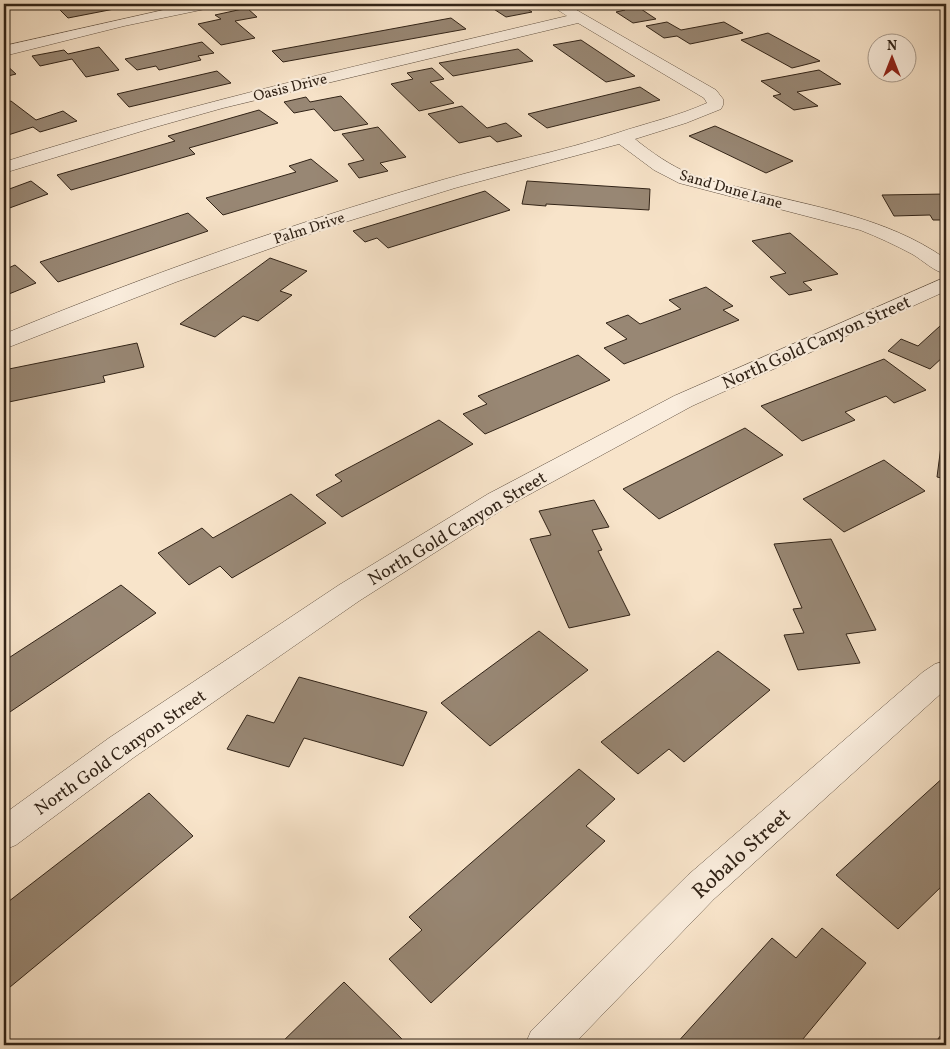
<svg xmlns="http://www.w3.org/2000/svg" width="950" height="1049" font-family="Vollkorn,serif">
	<rect width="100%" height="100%" fill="#f8e4ca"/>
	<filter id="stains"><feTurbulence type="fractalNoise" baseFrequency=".004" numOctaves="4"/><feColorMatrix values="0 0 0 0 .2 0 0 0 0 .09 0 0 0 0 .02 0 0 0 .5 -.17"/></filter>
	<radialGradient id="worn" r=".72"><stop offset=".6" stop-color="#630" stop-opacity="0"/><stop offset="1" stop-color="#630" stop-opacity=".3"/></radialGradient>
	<!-- building -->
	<path fill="#988774" stroke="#312317" d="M77 4H140L68 18 58 8Z
		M289 4H323L295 9Z
		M486 4H520L532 12 506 17Z
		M616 4H670L641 9 656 19 633 23 616 12 625 10Z
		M247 8 257 17 235 21 255 38 221 45 198 24 221 19 215 15Z
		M451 18 466 29 283 62 272 51Z
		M667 22 681 30 724 22 743 33 690 44 677 36 664 38 646 26Z
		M768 33 820 61 792 68 741 40Z
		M581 40 635 76 606 82 553 45Z
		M202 42 214 53 198 56 201 60 159 70 156 66 137 70 125 59Z
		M99 47 119 70 86 77 72 59 40 66 32 56 64 50 68 54Z
		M518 49 533 61 453 76 439 63Z
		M4 63 16 74 4 77Z
		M432 68 444 79 430 82 454 103 419 111 391 84 413 79 407 73Z
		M819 70 841 84 797 92 818 106 794 110 773 96 781 94 761 81Z
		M217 71 231 83 129 107 117 94Z
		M640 87 660 100 547 128 528 114Z
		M341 96 368 124 334 131 314 109 294 113 284 102 306 97 310 102Z
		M11 101 36 120 63 111 77 121 40 132 33 127 5 136 4 103Z
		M462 106 487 128 506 123 522 136 497 142 490 136 459 143 428 114Z
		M259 110 278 123 189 148 195 154 71 190 57 175 175 141 168 136Z
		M715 126 793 161 766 173 689 136Z
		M378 127 406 157 380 163 388 171 359 178 348 164 364 160 342 134Z
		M311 159 338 181 223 215 206 198 296 172 289 166Z
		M31 181 48 194 4 210V191Z
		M527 181 650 189 649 210 546 204V206L522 204Z
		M485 191 510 210 388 248 377 238 365 242 353 231Z
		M946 194V220H933L930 215 894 216 882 195Z
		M188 213 208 231 58 282 40 262Z
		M790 233 838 274 803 282 812 290 789 295 770 277 786 273 752 241Z
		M270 258 307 271 280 291 292 295 258 321 243 316 215 337 180 324Z
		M15 265 36 283 4 296V270Z
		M706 287 733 306 723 310 739 320 624 364 604 348 627 339 606 323 628 315 640 324 681 309 669 300Z
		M940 326 946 328V357L944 356 930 369 888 351 901 339 918 346Z
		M137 343 144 367 103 376 105 382 4 403V370Z
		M578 355 610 380 485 434 463 414 487 404 478 396Z
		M884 359 926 390 894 403 886 396 845 412 855 420 802 441 761 406Z
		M439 420 473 444 342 517 316 495 342 481 335 475Z
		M745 428 783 455 659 519 623 489Z
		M941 446 946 447V479L937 477Z
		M884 460 925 491 844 532 803 499Z
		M291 494 326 523 232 578 220 566 189 585 158 553 202 528 213 538Z
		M594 500 609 527 592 530 602 550 598 551 630 615 569 628 530 539 551 535 539 511Z
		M831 539 876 630 846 634 860 663 798 670 784 635 804 633 793 609 802 608 774 544Z
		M121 585 156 613 4 716V661Z
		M539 631 588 670 490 746 441 703Z
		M718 651 770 690 684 762 669 749 638 774 601 742Z
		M299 677 427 712 403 766 304 738 289 767 227 749 247 715 274 723Z
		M579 769 615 799 586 826 605 841 431 1003 389 959 422 930 409 917Z
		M946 775V882L898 929 836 875Z
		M149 793 193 836 4 992V905Z
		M822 928 866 963 798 1045H675L772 938 796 958Z
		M344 982 406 1043 404 1045H279Z
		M946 1029V1045H933Z"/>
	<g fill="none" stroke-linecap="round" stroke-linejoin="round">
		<defs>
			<path id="street" d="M190 4H217L215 7 210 8 124 26 4 56V46Z
				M549 4H566L716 90 723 99V105L721 109 686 123 635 139C652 153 670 165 690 174 706 181 725 184 742 188 812 207 885 216 946 259V274C933 271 924 261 912 254 895 245 878 237 860 230L679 183 654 170 619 144 455 188 342 223 176 282 4 349V334C147 275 293 223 442 180 500 163 560 152 617 133 647 123 678 116 707 103L704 98 578 23 223 108 152 128 4 173V162C189 103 378 61 567 16Z
				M946 277V291L692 406 508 506 359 601 133 758 16 845 4 850V814L109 738 339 585 488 494 674 396Z
				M946 661V689L714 899 573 1045H525L531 1031 688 875 923 672 935 664Z"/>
		</defs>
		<!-- street casing -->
		<use href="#street" stroke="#635344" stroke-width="1"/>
		<!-- street -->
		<use href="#street" fill="#faeddd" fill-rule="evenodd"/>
	</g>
	<g text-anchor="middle" stroke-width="4.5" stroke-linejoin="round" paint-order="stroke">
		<!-- far-street labels -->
		<g font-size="15" fill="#312317" stroke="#faeddd">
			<text transform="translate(290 87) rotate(-14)" y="5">Oasis Drive</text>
			<text transform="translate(731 189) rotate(16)" y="5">Sand Dune Lane</text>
			<text transform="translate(309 228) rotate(-18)" y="5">Palm Drive</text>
		</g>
		<!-- street labels -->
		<g font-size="18" fill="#312317" stroke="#faeddd">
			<text transform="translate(816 342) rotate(-24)" y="6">North Gold Canyon Street</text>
			<text transform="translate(457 528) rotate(-31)" y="6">North Gold Canyon Street</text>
			<text transform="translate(120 752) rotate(-35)" y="6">North Gold Canyon Street</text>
		</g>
		<!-- near-street labels -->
		<g font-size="21" fill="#312317" stroke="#faeddd">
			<text transform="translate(741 853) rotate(-42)" y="7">Robalo Street</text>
		</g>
	</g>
	<!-- margin -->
	<rect width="950" height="1049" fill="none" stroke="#f8e4ca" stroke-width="20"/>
	<rect x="5" y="5" width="940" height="1039" fill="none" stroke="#312317" stroke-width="2.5"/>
	<rect x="10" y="10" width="930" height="1029" fill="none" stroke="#312317"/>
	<!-- north arrow -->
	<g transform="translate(892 58)"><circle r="24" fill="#faeddd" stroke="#aa9c8e"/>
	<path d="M0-4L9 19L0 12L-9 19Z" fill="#8f2418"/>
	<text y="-8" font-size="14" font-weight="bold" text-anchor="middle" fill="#312317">N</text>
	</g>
	<rect width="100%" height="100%" filter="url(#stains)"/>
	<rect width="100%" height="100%" fill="url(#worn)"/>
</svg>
